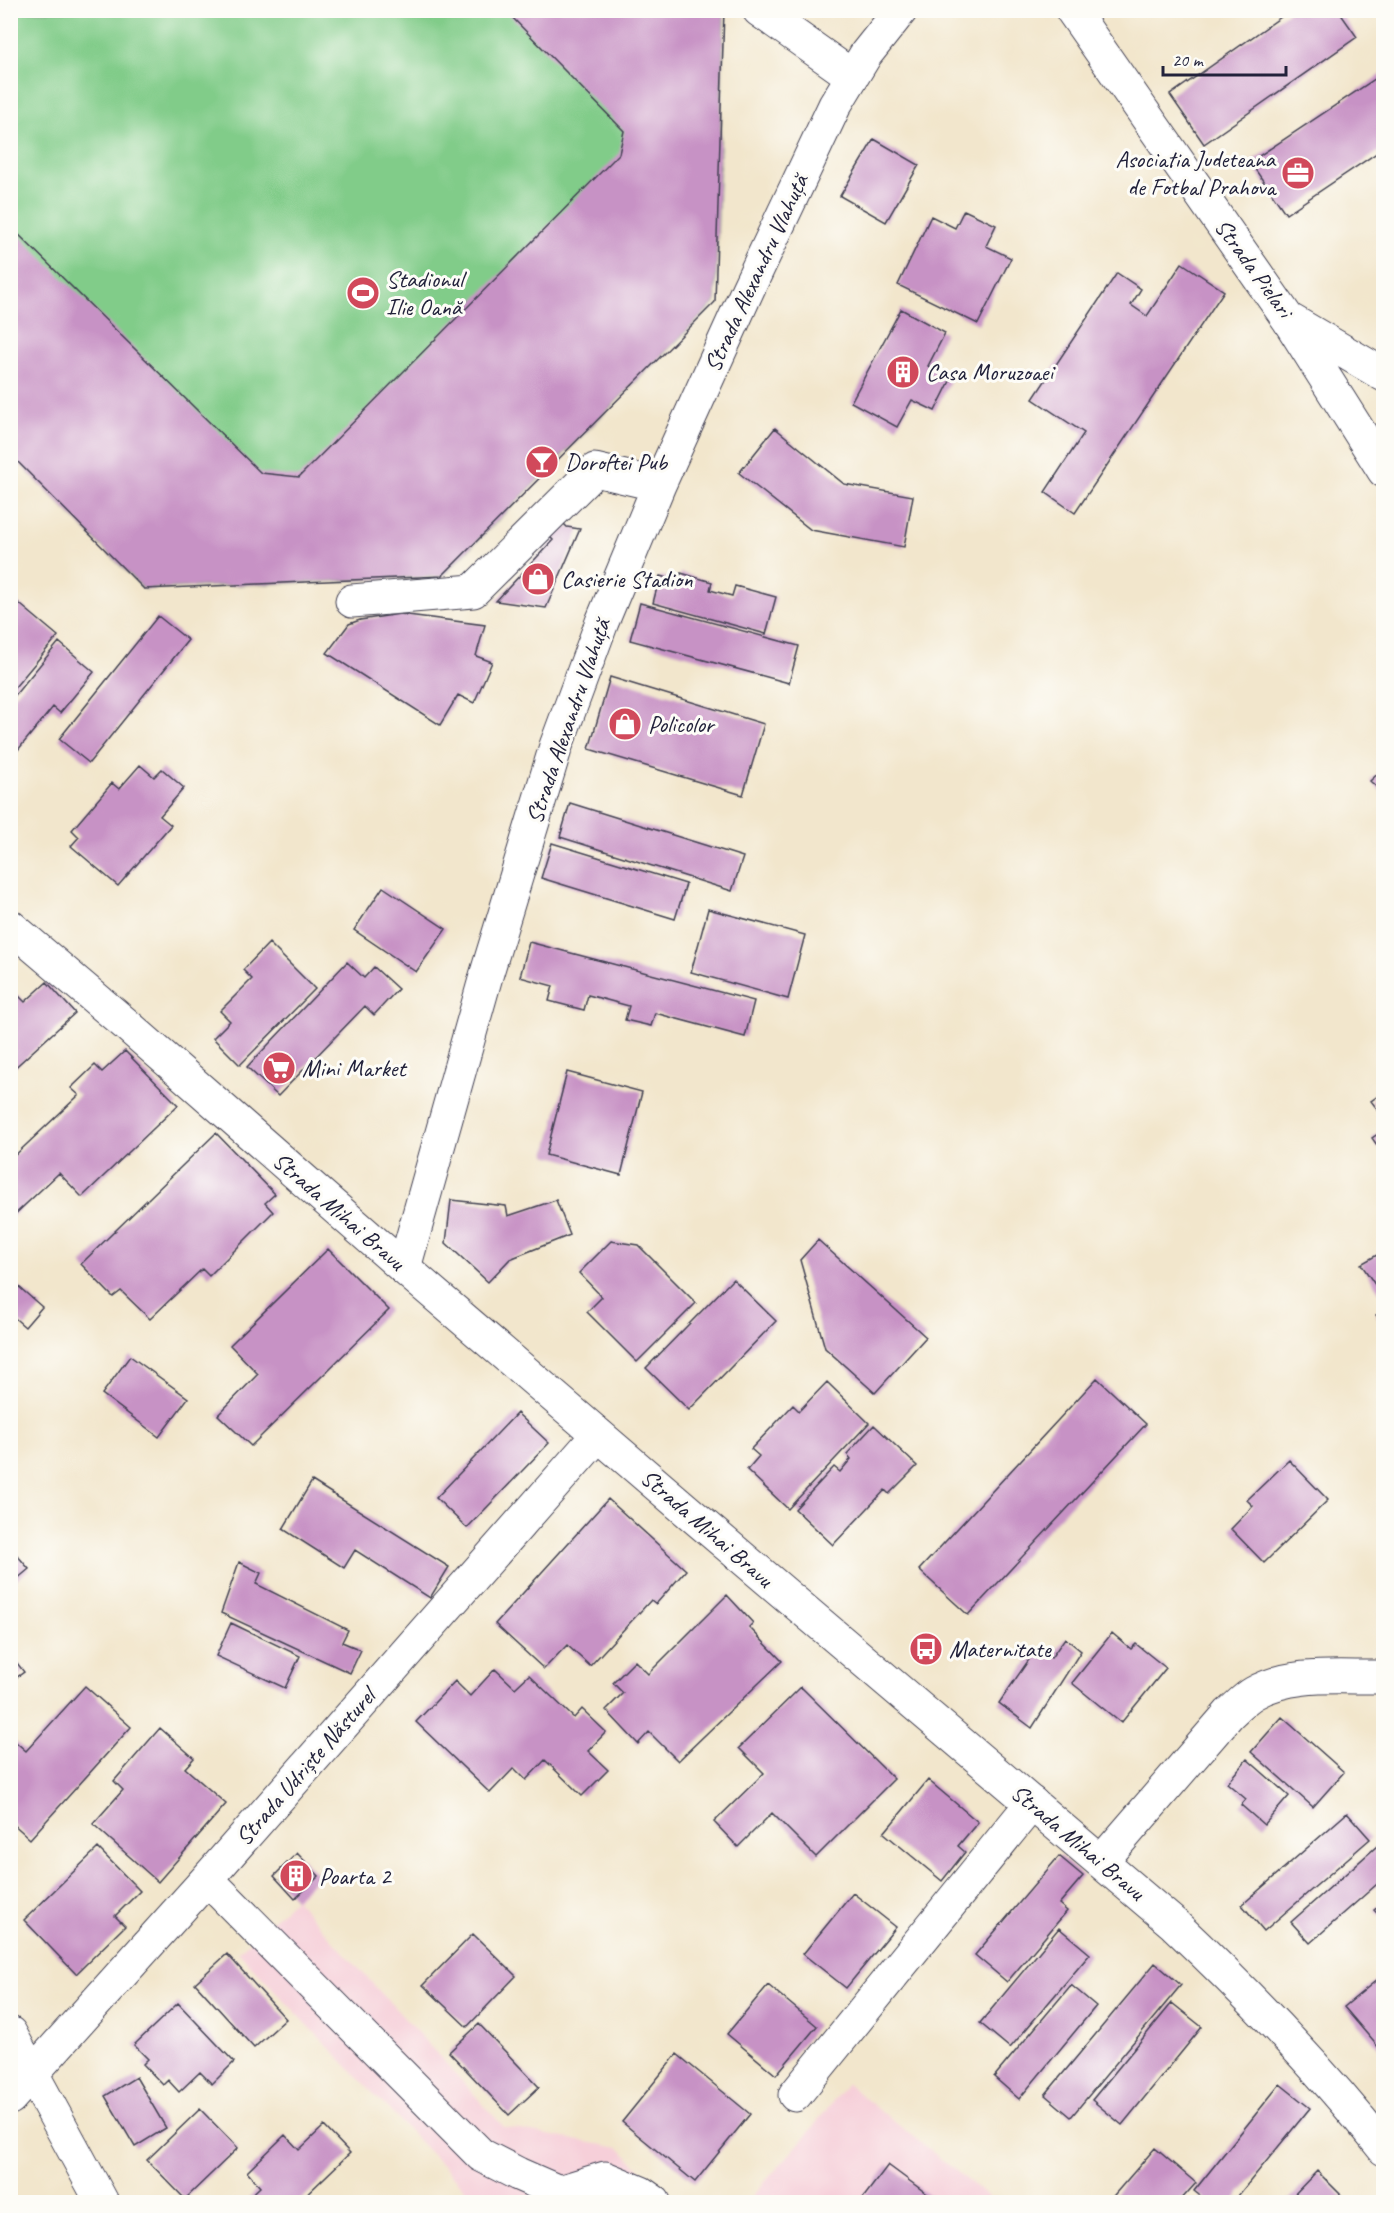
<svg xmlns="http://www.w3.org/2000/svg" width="1394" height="2213" font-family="Caveat,sans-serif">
	<rect width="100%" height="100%" fill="#fdfcf7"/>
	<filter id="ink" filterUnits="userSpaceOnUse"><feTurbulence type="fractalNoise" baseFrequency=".0167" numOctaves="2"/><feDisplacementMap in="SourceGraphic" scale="12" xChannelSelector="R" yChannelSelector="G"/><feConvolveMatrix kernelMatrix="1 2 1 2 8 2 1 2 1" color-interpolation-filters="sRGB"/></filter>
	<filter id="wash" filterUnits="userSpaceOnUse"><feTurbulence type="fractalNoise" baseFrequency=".008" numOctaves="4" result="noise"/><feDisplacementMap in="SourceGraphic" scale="24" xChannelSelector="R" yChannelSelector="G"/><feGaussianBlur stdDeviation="1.35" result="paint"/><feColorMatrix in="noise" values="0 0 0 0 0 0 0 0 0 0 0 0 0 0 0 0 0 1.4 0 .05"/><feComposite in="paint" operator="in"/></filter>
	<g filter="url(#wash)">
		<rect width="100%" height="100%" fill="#f2e6cc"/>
		<!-- built -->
		<path fill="#f6cfd9" d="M297 1853 319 1877 296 1900 504 2127 619 2148 645 2174 681 2202H477L238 1952 295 1899 274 1876Z
			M847 2084 995 2202H747L805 2137Z"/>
		<!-- green -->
		<path fill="#81cc89" stroke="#527762" stroke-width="1.5" d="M10 11H724L715 302 442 576 144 589 11 454Z"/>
		<g id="blocks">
			<!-- building -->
			<path fill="#c792c5" d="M505 10H724L715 302 442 576 144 589 10 454V226L261 473 299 477 619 154 624 131Z
				M1291 10H1338L1357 37 1204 144 1170 95Z
				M1384 73V148L1286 214 1250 162Z
				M874 139 919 165 886 222 840 196Z
				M964 210 996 225 986 246 1011 258 978 324 898 285 931 216 955 228Z
				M1182 263 1224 291 1075 513 1045 492 1084 433 1033 399 1117 273 1141 289 1131 305 1147 316Z
				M901 309 945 333 928 366 951 379 935 411 912 400 897 427 851 402Z
				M775 428 844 484 913 496 904 547 811 530 739 473Z
				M559 519 567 527 580 529 546 608 496 601 553 540 545 532Z
				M681 573 712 582 710 590 732 596 735 586 776 597 766 634 653 603 660 576 679 581Z
				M15 600 58 636 10 693V605Z
				M640 603 799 646 789 683 630 640Z
				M400 614 485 625 476 656 492 662 474 703 458 695 440 725 327 653 349 624 360 620Z
				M158 616 188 640 89 763 59 739Z
				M59 642 94 672 60 713 53 707 13 756 10 754V701Z
				M610 677 764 724 743 795 589 749Z
				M140 765 154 777 162 769 184 788 160 816 171 825 118 886 71 846 79 837 72 830 112 783 119 789Z
				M1384 768V794L1370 781Z
				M570 803 743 857 732 891 560 837Z
				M552 843 686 884 675 919 541 878Z
				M383 887 446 929 416 972 354 930Z
				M708 909 805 935 788 999 691 972Z
				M529 942 754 1001 745 1037 655 1013 651 1026 625 1020 629 1006 588 995 584 1010 549 1001 553 986 520 977Z
				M269 943 315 989 240 1065 213 1038 230 1021 220 1011 252 979 243 970Z
				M347 962 364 978 374 967 398 989 374 1015 365 1006 278 1096 247 1067Z
				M47 982 75 1013 10 1072V1002L18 995 25 1002Z
				M125 1051 178 1105 82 1197 59 1173 10 1219V1160L79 1095 71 1088 95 1065 102 1072Z
				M567 1072 642 1092 621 1175 546 1155Z
				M1384 1092V1118L1371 1101Z
				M1384 1130V1155L1372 1138Z
				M216 1133 275 1194 265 1203 273 1212 209 1276 202 1269 150 1319 121 1291 113 1297 81 1264Z
				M451 1200 506 1206 508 1216 556 1200 570 1235 510 1259 488 1282 446 1243Z
				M818 1240 926 1337 875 1393 825 1348 800 1260Z
				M611 1241 638 1245 696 1303 637 1362 587 1312 602 1297 579 1273Z
				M328 1249 389 1310 251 1446 218 1415 258 1374 230 1345Z
				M1384 1251V1298L1361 1264Z
				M10 1279 42 1307 25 1327 10 1314Z
				M733 1279 776 1321 689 1410 646 1368Z
				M1384 1310V1326L1376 1315Z
				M130 1356 188 1398 159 1437 102 1394Z
				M1097 1378 1146 1424 968 1615 919 1570Z
				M827 1382 869 1423 788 1509 747 1470 759 1456 751 1449 793 1405 799 1411Z
				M517 1413 549 1443 467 1528 436 1498Z
				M874 1425 917 1466 889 1494 885 1490 833 1545 795 1509 834 1467 840 1472 851 1459 847 1454Z
				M1289 1460 1328 1500 1264 1563 1231 1529 1253 1506 1247 1500Z
				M312 1481 449 1567 430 1598 355 1550 344 1568 283 1529Z
				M608 1499 686 1570 656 1604 651 1600 590 1666 567 1645 544 1669 495 1624Z
				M10 1547 29 1569 10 1585Z
				M239 1562 261 1573 256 1584 348 1630 342 1642 361 1650 350 1673 221 1613Z
				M727 1595 753 1623 749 1627 782 1661 678 1761 649 1732 638 1744 606 1710 623 1693 613 1683 635 1661 648 1674Z
				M231 1623 300 1656 285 1688 216 1656Z
				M1112 1633 1131 1649 1136 1644 1166 1668 1121 1723 1072 1683Z
				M1065 1638 1081 1651 1032 1728 999 1703 1037 1648 1051 1658Z
				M10 1654 24 1672 10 1682Z
				M495 1669 515 1688 529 1675 574 1718 582 1709 606 1732 588 1751 608 1770 582 1796 545 1760 526 1780 514 1768 490 1793 416 1722 455 1681 470 1696Z
				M85 1686 131 1727 30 1839 10 1821V1737L26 1751Z
				M801 1687 894 1779 816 1857 772 1813 738 1847 714 1822 764 1773 739 1748Z
				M1282 1717 1344 1772 1313 1807 1251 1752Z
				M160 1728 194 1758 185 1768 226 1804 158 1882 93 1824 123 1790 114 1781Z
				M1247 1759 1289 1796 1264 1825 1241 1805 1246 1799 1227 1783Z
				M928 1780 978 1822 958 1846 965 1852 942 1881 884 1833Z
				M1347 1813 1370 1839 1264 1931 1242 1905Z
				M1384 1840V1878L1310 1943 1291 1922Z
				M98 1848 140 1891 115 1916 125 1926 76 1974 24 1920Z
				M297 1853 319 1876 295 1899 274 1876Z
				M1059 1856 1083 1876 1059 1904 1067 1911 1007 1982 975 1955Z
				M853 1893 896 1927 846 1988 803 1954Z
				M1384 1902V1920L1374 1910Z
				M1059 1928 1090 1954 1010 2048 980 2023Z
				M473 1934 516 1976 467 2027 423 1985Z
				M227 1954 286 2019 254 2048 195 1983Z
				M1155 1963 1181 1985 1071 2117 1045 2095Z
				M1384 1974V2044L1379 2048 1344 2007Z
				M768 1985 817 2026 776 2075 727 2034Z
				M1071 1985 1096 2006 1019 2099 994 2077Z
				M178 2003 234 2062 212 2084 200 2072 179 2092 168 2080 163 2085 143 2064 148 2059 134 2045Z
				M1172 2003 1202 2027 1122 2125 1092 2100Z
				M479 2024 539 2087 509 2115 449 2052Z
				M677 2054 750 2114 695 2182 622 2122Z
				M136 2077 166 2128 135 2147 105 2096Z
				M1280 2084 1310 2108 1233 2202H1208L1194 2191Z
				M200 2109 238 2148 185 2199 147 2160Z
				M324 2126 350 2153 299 2202H244L260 2187 247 2172 285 2135 299 2150Z
				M1155 2148 1196 2183 1179 2202H1108Z
				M888 2165 938 2202H860Z
				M1317 2171 1346 2200 1343 2202H1287Z"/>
		</g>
	</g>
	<g filter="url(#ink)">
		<use href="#blocks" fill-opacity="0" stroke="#413f51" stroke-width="1.5"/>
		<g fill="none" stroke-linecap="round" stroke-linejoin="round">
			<defs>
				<path id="minor" d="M759 10 852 76
					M1072 10 1288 319 1384 471
					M1292 321 1384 375
					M352 601 473 591 595 470 659 485
					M404 1268 486 976 556 746 602 622 659 485 748 289 835 105 866 54 901 10
					M1102 1861 1229 1714C1237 1707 1245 1698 1254 1693 1292 1671 1341 1678 1384 1677
					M207 1879 481 2155 518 2174 559 2192 605 2178 641 2193 654 2202
					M10 2033 102 2202
					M795 2095 1032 1803
					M10 2098 207 1879 598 1435"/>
				<path id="major" d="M10 926 128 1026 404 1268 699 1521 1174 1924C1249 1995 1320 2068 1384 2149"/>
			</defs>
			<!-- minor casing -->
			<use href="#minor" stroke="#413f51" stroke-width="35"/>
			<!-- major casing -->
			<use href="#major" stroke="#413f51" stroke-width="35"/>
			<!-- minor -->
			<use href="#minor" stroke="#fff" stroke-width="33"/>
			<!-- major -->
			<use href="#major" stroke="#fff" stroke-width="33"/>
		</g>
	</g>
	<!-- icons -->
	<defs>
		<symbol id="office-disc" viewBox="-11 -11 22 22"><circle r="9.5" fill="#d1495b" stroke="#fdfcf7"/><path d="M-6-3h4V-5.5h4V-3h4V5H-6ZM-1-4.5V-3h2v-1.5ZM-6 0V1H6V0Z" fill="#fff"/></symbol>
		<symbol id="stadium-disc" viewBox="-11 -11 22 22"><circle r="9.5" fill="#d1495b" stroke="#fdfcf7"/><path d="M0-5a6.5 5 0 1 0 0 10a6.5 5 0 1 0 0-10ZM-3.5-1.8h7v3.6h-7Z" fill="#fff"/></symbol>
		<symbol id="building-disc" viewBox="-11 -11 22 22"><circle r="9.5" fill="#d1495b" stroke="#fdfcf7"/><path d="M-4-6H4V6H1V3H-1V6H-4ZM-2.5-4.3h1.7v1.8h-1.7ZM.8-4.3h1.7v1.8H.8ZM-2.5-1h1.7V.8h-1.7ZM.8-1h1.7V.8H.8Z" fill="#fff"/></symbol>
		<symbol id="bar-disc" viewBox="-11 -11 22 22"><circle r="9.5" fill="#d1495b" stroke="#fdfcf7"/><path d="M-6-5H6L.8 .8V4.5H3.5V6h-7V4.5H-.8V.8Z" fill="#fff"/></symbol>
		<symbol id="shop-disc" viewBox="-11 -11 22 22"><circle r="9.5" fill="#d1495b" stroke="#fdfcf7"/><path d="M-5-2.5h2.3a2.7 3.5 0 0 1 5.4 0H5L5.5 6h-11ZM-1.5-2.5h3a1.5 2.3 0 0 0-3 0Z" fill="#fff"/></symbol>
		<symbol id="supermarket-disc" viewBox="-11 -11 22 22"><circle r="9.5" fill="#d1495b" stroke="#fdfcf7"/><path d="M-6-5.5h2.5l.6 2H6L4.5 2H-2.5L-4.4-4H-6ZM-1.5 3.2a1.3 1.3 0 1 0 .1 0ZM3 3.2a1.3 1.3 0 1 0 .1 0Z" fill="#fff"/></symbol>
		<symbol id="bus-disc" viewBox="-11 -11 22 22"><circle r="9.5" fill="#d1495b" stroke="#fdfcf7"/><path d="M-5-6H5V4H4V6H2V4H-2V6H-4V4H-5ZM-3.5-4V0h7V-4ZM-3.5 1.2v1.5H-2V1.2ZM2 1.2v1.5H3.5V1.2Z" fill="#fff"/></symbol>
	</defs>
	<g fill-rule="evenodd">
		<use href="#office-disc" x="1279" y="154" width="38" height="38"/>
		<use href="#stadium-disc" x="344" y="274" width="38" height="38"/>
		<use href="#building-disc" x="884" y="353" width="38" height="38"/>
		<use href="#bar-disc" x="523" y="443" width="38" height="38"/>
		<use href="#shop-disc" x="519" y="560" width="38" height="38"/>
		<use href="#shop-disc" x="606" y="705" width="38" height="38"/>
		<use href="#supermarket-disc" x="260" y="1049" width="38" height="38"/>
		<use href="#bus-disc" x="907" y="1630" width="38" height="38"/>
		<use href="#building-disc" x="277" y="1857" width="38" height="38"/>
	</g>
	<g text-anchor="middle" stroke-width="6" stroke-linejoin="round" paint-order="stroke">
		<!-- poi labels -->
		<g font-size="24" fill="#22223b" stroke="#fdfcf7" text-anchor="start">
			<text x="1275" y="167" text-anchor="end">Asociatia Judeteana<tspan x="1275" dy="28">de Fotbal Prahova</tspan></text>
			<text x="386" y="287">Stadionul<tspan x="386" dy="28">Ilie Oană</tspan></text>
			<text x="926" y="380">Casa Moruzoaei</text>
			<text x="565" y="470">Doroftei Pub</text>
			<text x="561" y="587">Casierie Stadion</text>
			<text x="648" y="732">Policolor</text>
			<text x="302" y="1076">Mini Market</text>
			<text x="949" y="1657">Maternitate</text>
			<text x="319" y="1884">Poarta 2</text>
		</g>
		<!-- street labels -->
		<g font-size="24" fill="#22223b" stroke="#fdfcf7">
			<text transform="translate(1254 268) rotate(54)" y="8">Strada Pielari</text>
			<text transform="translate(756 273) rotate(-65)" y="8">Strada Alexandru Vlahuță</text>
			<text transform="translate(568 721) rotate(-71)" y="8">Strada Alexandru Vlahuță</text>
			<text transform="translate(339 1211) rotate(41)" y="8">Strada Mihai Bravu</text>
			<text transform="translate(707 1528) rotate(41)" y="8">Strada Mihai Bravu</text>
			<text transform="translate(305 1767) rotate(-49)" y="8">Strada Udriște Năsturel</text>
			<text transform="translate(1078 1842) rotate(40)" y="8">Strada Mihai Bravu</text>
		</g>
	</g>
	<!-- margin -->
	<rect width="1394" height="2213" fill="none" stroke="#fdfcf7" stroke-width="36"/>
	<!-- scale -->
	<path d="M1163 66v9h123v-9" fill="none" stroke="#22223b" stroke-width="3"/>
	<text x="1172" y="66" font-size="18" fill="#22223b" stroke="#fdfcf7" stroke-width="4.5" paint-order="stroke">20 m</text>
</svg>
